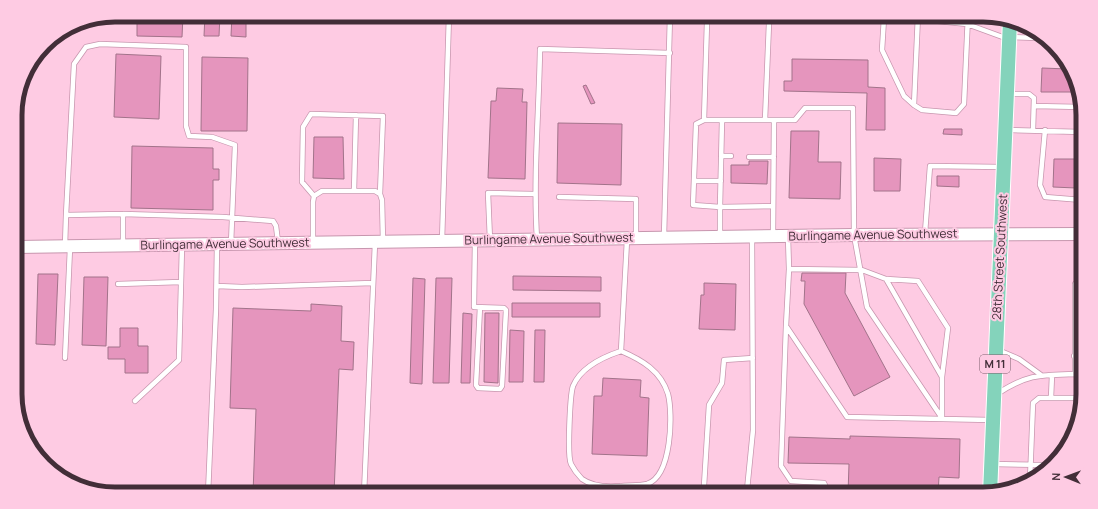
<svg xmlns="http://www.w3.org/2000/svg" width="1098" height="509" font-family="Manrope,sans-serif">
	<rect width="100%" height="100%" fill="#fecbe3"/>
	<!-- building -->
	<path fill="#e595bd" stroke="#a2738a" d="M137 15H183L182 37 137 36Z
		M205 15H220L219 36H204Z
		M232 15H246V37L231 36Z
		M116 54 161 56 159 119 114 117Z
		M202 57 248 58 247 131H201Z
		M792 59 868 60V87L885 88V130H866L867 93 784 91V81H792Z
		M1042 68 1068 69 1078 92H1041Z
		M586 85 595 103 591 104 583 86Z
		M497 88 523 89 522 102H527L525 179 488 178 491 101H496Z
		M558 123 622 124 621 185 557 183Z
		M944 129H962V135L943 134Z
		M791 131H819L818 162H841L840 199 789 198Z
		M314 137H343L344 179 313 178Z
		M132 146 213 148V169H219V180H213V210L131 208Z
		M874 158 901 159 900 191H874Z
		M1054 159H1077L1076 188 1053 187Z
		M749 161H768L767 184 731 183V165H749Z
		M937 176H959V187L937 186Z
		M802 273H846L845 293 890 377 854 396 804 304 805 281H801Z
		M38 274H58L55 345 36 344Z
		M513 276 601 277V291L513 290Z
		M84 277H108L106 346 82 345Z
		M413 278 425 279 422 384 410 383Z
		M436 278H452L449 383H433Z
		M704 283 736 284 735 330 699 329 701 295H704Z
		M1081 293H1083V363H1081Z
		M512 303H600V317H512Z
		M311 304 342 306 341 341 354 342 353 370 339 369 334 494H253L256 409 230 408 233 308 311 311Z
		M463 313 472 314 470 383H461Z
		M485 313H499L498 383 484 382Z
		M120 328H138V346H148V373H125V359H108V347H120Z
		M510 330 524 331 523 382H509Z
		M535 330H545L544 382H534Z
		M603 378 641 380 640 397 649 398 647 456 592 454 594 396H602Z
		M850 436 960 439 959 478 939 477 938 494H848L849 464 788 463 789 437 850 439Z"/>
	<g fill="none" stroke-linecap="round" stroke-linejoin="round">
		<defs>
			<path id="lane" d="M760 15 769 23 765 120
				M832 15 884 18 882 50 904 96 914 105
				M918 15 914 105 922 110 956 113 964 104 968 15
				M884 18 918 19 967 24 1008 39
				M1011 37 1037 38 1062 54
				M1009 94H1029L1034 98 1033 130
				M1034 106 1082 107
				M704 120 707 22 719 15
				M722 120 720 207 773 206
				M774 120H795L805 108H853L854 235 867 307 942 418
				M1007 130 1082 132
				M1045 130 1040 185 1045 197 1082 200
				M721 156H731
				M749 157H774
				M694 181H721
				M354 191 356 115
				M314 196 302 182 303 127 311 114 383 116 380 194
				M559 197 636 199V238
				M123 214 223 217 273 221 276 226 278 242
				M66 215 74 64 86 47 100 44 186 47V126L189 136 212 137 235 145 231 244
				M925 233 930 166 1002 167
				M664 236 670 15
				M720 236V207L693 205 696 124 704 120H774L773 235
				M788 237 789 269 786 326 847 417 991 420
				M537 239C533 176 539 112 540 49L670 53
				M490 240 488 193 534 194
				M442 241 449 15
				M475 241 474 307 504 308 506 310 502 386 500 389 478 388 476 385 480 307
				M313 242V202L314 196 322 191H375L380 194 382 200 383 241
				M65 246 66 215 123 214V244
				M789 269 862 270 886 279 942 377 948 328 918 281 886 279
				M118 284 181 282
				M217 286 242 287 373 283
				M786 326 781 466 791 481 824 483 829 494
				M1075 340H1081
				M998 350 1019 359 1041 375
				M621 351C642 360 661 371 668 394 673 414 672 476 647 484 639 486 628 485 620 486 608 487 593 487 582 479 579 476 573 468 571 464 567 456 570 395 573 386 581 367 603 357 621 351L627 240
				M1074 356H1081
				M65 358 70 248
				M1075 374 1083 375
				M942 377V418
				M997 394C1028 374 1039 375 1075 374V284H1083
				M1051 398 1052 375
				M135 401 179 360 182 246
				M993 464 1049 465
				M1030 480 1033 403 1039 398H1082
				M208 494 216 309 217 245
				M364 494 375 243
				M721 494 704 486 709 405 722 383 724 360 753 358
				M734 494 747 490 753 430 752 237"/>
			<path id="secondary" d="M16 247 854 235 1083 234"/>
			<path id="primary" d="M990 494 1010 20"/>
		</defs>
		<!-- lane casing -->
		<use href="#lane" stroke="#c796ae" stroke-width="6"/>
		<!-- secondary casing -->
		<use href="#secondary" stroke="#c796ae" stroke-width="14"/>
		<!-- primary casing -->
		<use href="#primary" stroke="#fff" stroke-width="16"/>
		<!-- lane -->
		<use href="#lane" stroke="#fff" stroke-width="4.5"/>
		<!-- secondary -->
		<use href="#secondary" stroke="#fff" stroke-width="12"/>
		<!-- primary -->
		<use href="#primary" stroke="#84d3bb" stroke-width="14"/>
	</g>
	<g text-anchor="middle" stroke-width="4" stroke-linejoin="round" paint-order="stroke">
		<!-- shield labels -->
		<rect fill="#fecbe3" stroke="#7a5d6b" stroke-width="1" x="980" y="355" width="30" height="18" rx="3"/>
		<g font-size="11" font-weight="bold" fill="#422e38">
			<text x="995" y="368">M 11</text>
		</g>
		<!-- street labels -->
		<g font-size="12" fill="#422e38" stroke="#fecbe3">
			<text transform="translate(873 235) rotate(-1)" y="4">Burlingame Avenue Southwest</text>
			<text transform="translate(549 239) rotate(-1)" y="4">Burlingame Avenue Southwest</text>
			<text transform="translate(225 244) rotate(-1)" y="4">Burlingame Avenue Southwest</text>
			<text transform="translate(1000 257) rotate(-87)" y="4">28th Street Southwest</text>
		</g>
	</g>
	<!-- crop -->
	<path d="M0 0H1098V509H0ZM115 22H983A93 93 0 0 1 1076 115V394A93 93 0 0 1 983 487H115A93 93 0 0 1 22 394V115A93 93 0 0 1 115 22Z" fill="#fecbe3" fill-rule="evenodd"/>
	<path fill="none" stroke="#422e38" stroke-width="5" d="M115 22H983A93 93 0 0 1 1076 115V394A93 93 0 0 1 983 487H115A93 93 0 0 1 22 394V115A93 93 0 0 1 115 22Z"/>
	<!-- north arrow -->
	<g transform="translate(1066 477) rotate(271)" stroke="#fecbe3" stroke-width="3" paint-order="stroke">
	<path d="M0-3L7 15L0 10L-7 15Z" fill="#422e38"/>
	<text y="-6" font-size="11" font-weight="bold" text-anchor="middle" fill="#422e38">N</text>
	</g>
</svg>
